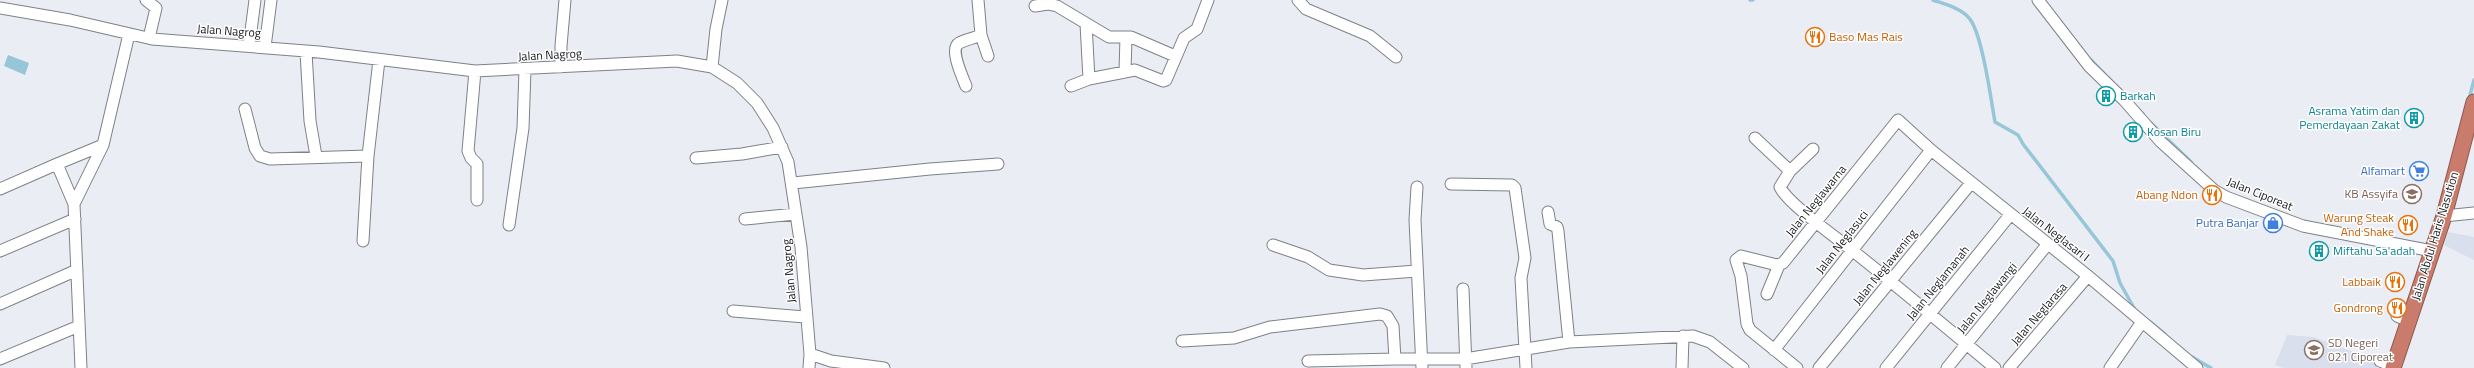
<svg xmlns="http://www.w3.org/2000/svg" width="2474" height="368" font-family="'Titillium Web',sans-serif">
	<rect width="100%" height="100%" fill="#eaedf4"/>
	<!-- built -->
	<path fill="#d9dfec" d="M2448 232 2474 237V260L2444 245Z
		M2287 335 2314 337 2379 362 2376 368H2283L2275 365Z"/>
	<!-- water -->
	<path fill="#97c6d9" d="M8 55 29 63 25 75 4 66Z"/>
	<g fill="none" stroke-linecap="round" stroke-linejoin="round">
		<!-- stream -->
		<path stroke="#97c6d9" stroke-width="3.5" d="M1750 0H1753
			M1933 0C1944 4 1961 8 1969 18 1982 32 1991 100 1995 122L2018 135 2023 144 2113 261 2120 283 2134 308
			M2091 60 2143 114
			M2469 99 2474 80
			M2151 123 2191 162
			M2149 321 2165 334
			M2192 357 2211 368"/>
		<defs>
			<path id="minor" d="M146 0 156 8 149 38
				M978 0 981 35 988 56
				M1298 0 1306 9 1370 36 1396 57
				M2038 0 2089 66 2124 100 2161 142 2214 190 2226 197 2303 226 2432 251
				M1035 6 1048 4 1057 6 1109 37H1131L1175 56
				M0 8 70 20 152 39 319 52 475 71 677 61 712 67 737 83 757 103 773 128 788 162 801 247 810 354 831 361 884 368
				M1086 24 1089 79
				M249 46 255 0
				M265 47 271 0
				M306 52 310 121 316 156
				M561 67V46L565 0
				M712 67 716 29 722 0
				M475 71 468 151 471 158 477 164V200
				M1125 71 1126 37
				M966 86C963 78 949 49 959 43 965 40 974 38 981 35
				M1071 86 1089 79 1135 70 1163 81 1166 80 1184 38 1197 29 1208 0
				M245 109 255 148 260 156 270 159 368 156
				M1755 138 1790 171 1780 187C1788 204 1836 237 1853 251 1901 289 1948 329 1995 368
				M696 158 742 154 782 147
				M1790 171 1813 149
				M793 183 930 169 998 164
				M1451 184 1512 185 1515 188 1525 258 1521 278 1526 368
				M1417 187 1415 220 1422 368
				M0 189 57 164
				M74 204 57 164 103 145
				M1548 212 1550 224 1557 227 1558 231 1569 342
				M2444 216 2474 213
				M745 219 796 214
				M509 225 523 128 525 70
				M363 241 368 156 379 60
				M1273 245 1308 257 1329 270 1363 275 1417 271
				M0 251 75 219
				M1463 289 1466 368
				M1767 294 1779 265
				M0 304 77 270
				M733 311 805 317
				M2397 316 2408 321
				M1182 341 1234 338 1270 327 1380 314 1387 316 1393 326 1395 359H1465L1569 342 1693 336 1710 342 1743 368
				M1774 350 1931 150
				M0 359 79 326
				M1308 361 1395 359
				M2380 361 2393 366
				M81 368 74 204 103 145 129 34
				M809 368 810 354
				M1682 368 1683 336
				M1797 368 1750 330 1747 324 1741 276 1736 260 1741 256 1777 265 1783 263 1898 120 1931 150 2088 276 2197 368
				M1819 368 1971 183
				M1886 368 2010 215
				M1947 368 2047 245
				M2009 368 2088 276
				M2110 368 2142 322"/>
			<path id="highway" d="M2393 368 2444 216 2474 102"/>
		</defs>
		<!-- minor casing -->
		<use href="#minor" stroke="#7e8187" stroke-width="13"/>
		<!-- highway casing -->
		<use href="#highway" stroke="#8b594f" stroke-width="17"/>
		<!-- minor -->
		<use href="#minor" stroke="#fff" stroke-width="11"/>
		<!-- highway -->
		<use href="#highway" stroke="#ca7c6c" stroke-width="15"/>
	</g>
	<!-- icons -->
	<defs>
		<symbol id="restaurant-ring" viewBox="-11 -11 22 22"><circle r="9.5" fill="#fff" stroke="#e8710a" stroke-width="1.5"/><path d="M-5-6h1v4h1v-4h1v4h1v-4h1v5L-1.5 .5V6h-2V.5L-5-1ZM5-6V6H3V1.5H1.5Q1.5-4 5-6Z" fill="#e8710a"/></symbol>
		<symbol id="building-ring" viewBox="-11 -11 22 22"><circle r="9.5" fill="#fff" stroke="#0f9aa8" stroke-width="1.5"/><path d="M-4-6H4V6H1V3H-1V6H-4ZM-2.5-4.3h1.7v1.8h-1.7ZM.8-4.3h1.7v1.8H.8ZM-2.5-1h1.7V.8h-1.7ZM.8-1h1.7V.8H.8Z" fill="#0f9aa8"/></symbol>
		<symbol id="supermarket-ring" viewBox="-11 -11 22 22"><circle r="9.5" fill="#fff" stroke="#3f7fe0" stroke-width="1.5"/><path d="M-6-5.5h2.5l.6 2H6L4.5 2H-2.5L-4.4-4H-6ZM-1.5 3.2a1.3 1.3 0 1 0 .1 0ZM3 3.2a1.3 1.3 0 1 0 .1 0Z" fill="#3f7fe0"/></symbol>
		<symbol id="school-ring" viewBox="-11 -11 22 22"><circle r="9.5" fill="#fff" stroke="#8d6e63" stroke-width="1.5"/><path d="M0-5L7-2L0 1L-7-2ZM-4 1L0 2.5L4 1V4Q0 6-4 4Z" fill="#8d6e63"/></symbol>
		<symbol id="shop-ring" viewBox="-11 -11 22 22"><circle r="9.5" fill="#fff" stroke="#3f7fe0" stroke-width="1.5"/><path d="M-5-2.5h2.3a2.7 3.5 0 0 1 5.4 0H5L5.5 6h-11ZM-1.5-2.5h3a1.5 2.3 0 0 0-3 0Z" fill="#3f7fe0"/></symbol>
	</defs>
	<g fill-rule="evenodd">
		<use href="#restaurant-ring" x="1804" y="26" width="22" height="22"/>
		<use href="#building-ring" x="2095" y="85" width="22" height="22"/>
		<use href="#building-ring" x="2403" y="107" width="22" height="22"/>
		<use href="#building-ring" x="2122" y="121" width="22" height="22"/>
		<use href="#supermarket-ring" x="2408" y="160" width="22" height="22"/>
		<use href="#school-ring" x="2401" y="183" width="22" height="22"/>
		<use href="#restaurant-ring" x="2201" y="184" width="22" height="22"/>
		<use href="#shop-ring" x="2262" y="212" width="22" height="22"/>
		<use href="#restaurant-ring" x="2397" y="214" width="22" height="22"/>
		<use href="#building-ring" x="2308" y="240" width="22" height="22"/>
		<use href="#restaurant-ring" x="2384" y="271" width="22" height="22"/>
		<use href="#restaurant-ring" x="2386" y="297" width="22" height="22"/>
		<use href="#school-ring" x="2303" y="339" width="22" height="22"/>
	</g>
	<g text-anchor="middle" stroke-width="3" stroke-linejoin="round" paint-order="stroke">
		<!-- street labels -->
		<g font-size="12" fill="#16171a" stroke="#fff">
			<text transform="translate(229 31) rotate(4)" y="4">Jalan Nagrog</text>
			<text transform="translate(550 55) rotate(-3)" y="4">Jalan Nagrog</text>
			<text transform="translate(2260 194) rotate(22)" y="4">Jalan Ciporeat</text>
			<text transform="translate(1816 201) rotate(-51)" y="4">Jalan Neglawarna</text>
			<text transform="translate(2056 234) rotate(38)" y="4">Jalan Neglasari I</text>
			<text transform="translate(2435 236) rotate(-73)" y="4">Jalan Abdul Haris Nasution</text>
			<text transform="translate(1842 242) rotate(-52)" y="4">Jalan Neglasuci</text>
			<text transform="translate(1885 267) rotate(-51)" y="4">Jalan Neglawening</text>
			<text transform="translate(789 271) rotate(-95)" y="4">Jalan Nagrog</text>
			<text transform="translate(1938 283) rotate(-51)" y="4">Jalan Neglamanah</text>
			<text transform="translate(1987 298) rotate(-51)" y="4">Jalan Neglawangi</text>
			<text transform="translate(2039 314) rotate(-49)" y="4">Jalan Neglarasa</text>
		</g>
		<!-- food labels -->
		<g font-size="12" fill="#c56008" stroke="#fff" text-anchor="end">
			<text x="1829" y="41" text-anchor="start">Baso Mas Rais</text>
			<text x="2198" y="199">Abang Ndon</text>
			<text x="2394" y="222">Warung Steak<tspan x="2394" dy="14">And Shake</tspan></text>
			<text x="2381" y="286">Labbaik</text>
			<text x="2383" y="312">Gondrong</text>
		</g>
		<!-- culture labels -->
		<g font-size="12" fill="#0d838f" stroke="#fff" text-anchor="start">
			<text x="2120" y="100">Barkah</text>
			<text x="2400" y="115" text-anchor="end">Asrama Yatim dan<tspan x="2400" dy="14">Pemerdayaan Zakat</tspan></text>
			<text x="2147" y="136">Kosan Biru</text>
			<text x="2333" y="255">Miftahu Sa'adah</text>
		</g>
		<!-- shop labels -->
		<g font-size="12" fill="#366cbe" stroke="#fff" text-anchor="end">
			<text x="2405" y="175">Alfamart</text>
			<text x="2259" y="227">Putra Banjar</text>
		</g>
		<!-- education labels -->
		<g font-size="12" fill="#785e54" stroke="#fff" text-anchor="end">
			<text x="2398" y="198">KB Assyifa</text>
			<text x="2328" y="347" text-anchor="start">SD Negeri<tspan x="2328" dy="14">021 Ciporeat</tspan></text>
		</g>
	</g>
</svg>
